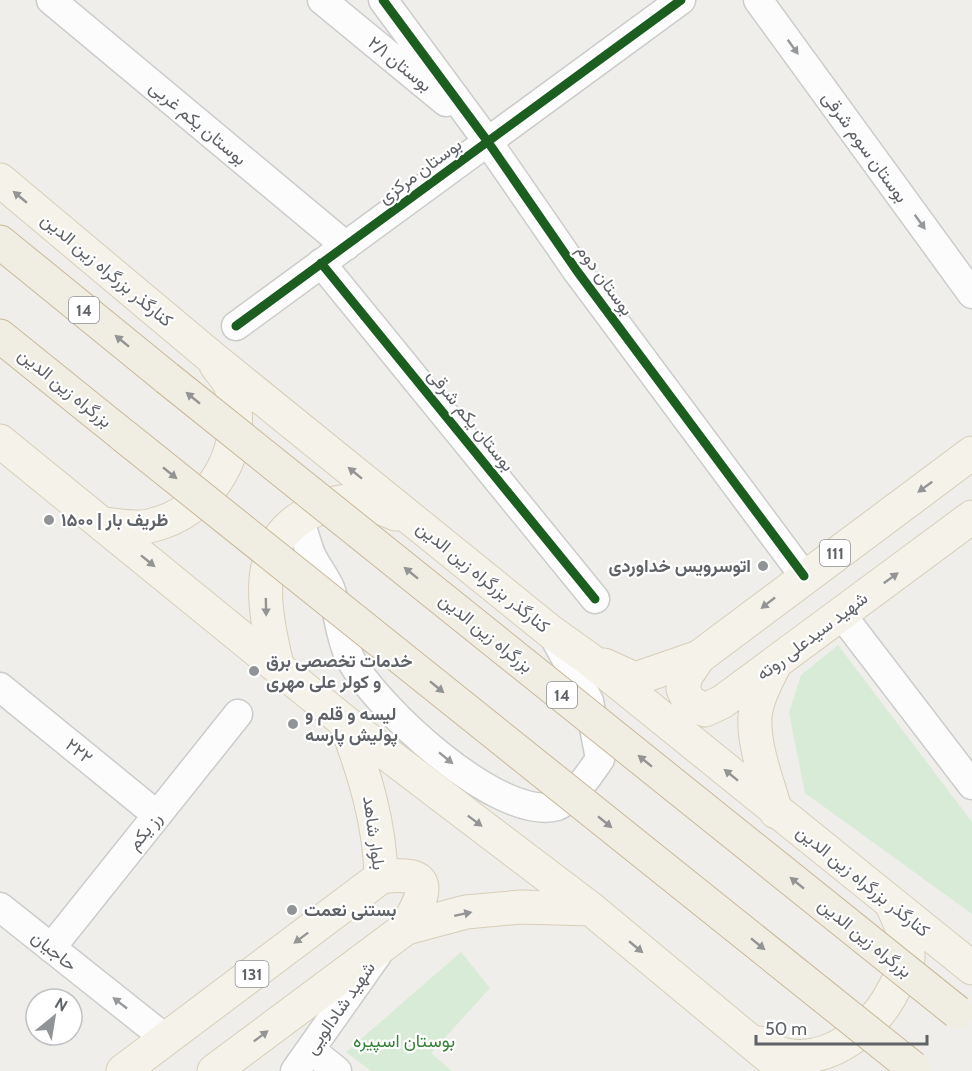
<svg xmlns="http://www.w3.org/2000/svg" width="972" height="1071" font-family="Cabin,Vazirmatn,sans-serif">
	<rect width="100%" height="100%" fill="#efeeea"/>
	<!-- green -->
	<path fill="#d8ebd6" d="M838 645 972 822V914L805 793 789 713 801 675Z
		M461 952 490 988 431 1053 452 1071H371L346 1052Z"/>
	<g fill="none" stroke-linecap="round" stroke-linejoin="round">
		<defs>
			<path id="minor" d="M51 0 346 246
				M322 0 446 102
				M383 0 488 142 577 271 804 576
				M758 0 972 294
				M321 263 595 599
				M236 326 681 0
				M299 518C303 529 306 541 310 552 315 565 325 576 330 588 339 610 339 637 350 658 374 706 500 823 557 806 572 801 591 772 600 759L589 701 552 633
				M841 614 972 785
				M0 687 157 815
				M0 907 166 1039
				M51 948 238 714
				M311 1050 337 1071
				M295 1071 377 955"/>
			<path id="major" d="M0 180 210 356 551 632 589 659 972 968
				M0 441 345 722 591 909 786 1071
				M103 524C117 525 135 529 149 526 211 513 249 448 231 388 229 380 221 372 216 365
				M699 657 686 676 683 689 689 702 705 710 722 702 972 517
				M775 664C767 680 757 698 755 716 753 747 768 783 776 812
				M277 665C264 609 249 541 313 511 347 495 362 500 396 514
				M604 665 635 679 699 657 972 453
				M345 722C364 772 380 823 381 877
				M759 1043C767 1047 776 1053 785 1055 831 1064 876 1027 895 987 899 979 908 967 908 958 909 940 899 921 892 905
				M123 1071 381 877C435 870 427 890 406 928
				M214 1071 406 928 466 912 521 907 591 909"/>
			<path id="highway" d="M0 242 167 378
				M0 336 124 436"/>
		</defs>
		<!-- minor casing -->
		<use href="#minor" stroke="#cbcccc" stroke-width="31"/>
		<!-- major casing -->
		<use href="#major" stroke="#d7ceb8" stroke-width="35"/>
		<!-- highway casing -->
		<use href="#highway" stroke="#c8b996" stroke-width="35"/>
		<!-- minor -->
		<use href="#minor" stroke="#fdfcfc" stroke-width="28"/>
		<!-- major -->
		<use href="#major" stroke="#f4f2e9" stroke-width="33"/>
		<!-- highway -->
		<use href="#highway" stroke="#f0ede3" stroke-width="33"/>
		<defs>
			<path id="highway-bridge" d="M167 378 957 1012
				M124 436 913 1068"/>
		</defs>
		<!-- highway-bridge casing -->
		<use href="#highway-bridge" stroke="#c8b996" stroke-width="35" stroke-linecap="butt"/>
		<!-- highway-bridge -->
		<use href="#highway-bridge" stroke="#f0ede3" stroke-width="33"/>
		<defs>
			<path id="cycleway" d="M383 0 488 142 577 271 804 576
				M321 263 595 599
				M236 326 681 0"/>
		</defs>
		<!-- cycleway casing -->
		<use href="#cycleway" stroke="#fff" stroke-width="13"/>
		<!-- cycleway -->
		<use href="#cycleway" stroke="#1b5e20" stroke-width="9"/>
	</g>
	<!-- one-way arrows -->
	<defs><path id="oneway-solid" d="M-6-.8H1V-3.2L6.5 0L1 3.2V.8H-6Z" transform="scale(1.5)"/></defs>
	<g fill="#96999c">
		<use href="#oneway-solid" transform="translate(793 47) rotate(54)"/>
		<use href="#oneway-solid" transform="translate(920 222) rotate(54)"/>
		<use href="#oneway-solid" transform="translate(446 758) rotate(39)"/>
		<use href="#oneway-solid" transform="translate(120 1003) rotate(-142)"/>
	</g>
	<g fill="#939595">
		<use href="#oneway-solid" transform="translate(20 197) rotate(-140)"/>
		<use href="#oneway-solid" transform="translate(355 473) rotate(-141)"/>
		<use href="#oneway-solid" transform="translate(925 487) rotate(144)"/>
		<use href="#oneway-solid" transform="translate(148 561) rotate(39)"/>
		<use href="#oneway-solid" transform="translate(891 578) rotate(-36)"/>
		<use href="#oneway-solid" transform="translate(768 603) rotate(142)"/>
		<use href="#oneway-solid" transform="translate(266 607) rotate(89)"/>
		<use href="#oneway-solid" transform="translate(731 775) rotate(-141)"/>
		<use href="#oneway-solid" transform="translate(475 821) rotate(37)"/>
		<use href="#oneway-solid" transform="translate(463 914) rotate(-12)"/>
		<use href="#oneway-solid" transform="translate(301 938) rotate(143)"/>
		<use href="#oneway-solid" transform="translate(636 947) rotate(40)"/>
		<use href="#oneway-solid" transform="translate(261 1036) rotate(-37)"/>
	</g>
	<g fill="#929393">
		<use href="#oneway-solid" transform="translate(122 341) rotate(-141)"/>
		<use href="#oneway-solid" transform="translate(193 398) rotate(-141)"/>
		<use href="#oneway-solid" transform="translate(170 473) rotate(39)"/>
		<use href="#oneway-solid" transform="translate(411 573) rotate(-141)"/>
		<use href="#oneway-solid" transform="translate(437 687) rotate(39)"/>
		<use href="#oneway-solid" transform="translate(645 761) rotate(-141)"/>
		<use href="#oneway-solid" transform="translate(605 822) rotate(39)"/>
		<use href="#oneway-solid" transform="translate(797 883) rotate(-141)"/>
		<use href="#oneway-solid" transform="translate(758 944) rotate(39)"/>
	</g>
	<!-- markers -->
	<g fill="#919496" stroke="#fff" stroke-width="2">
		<circle cx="49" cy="520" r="6"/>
		<circle cx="763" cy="566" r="6"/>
		<circle cx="254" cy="671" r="6"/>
		<circle cx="293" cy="724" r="6"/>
		<circle cx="292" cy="910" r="6"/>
	</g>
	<g text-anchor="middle" stroke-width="4.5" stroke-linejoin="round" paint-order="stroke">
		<!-- shield labels -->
		<g fill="#fff" stroke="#8f9295" stroke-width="1.5">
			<rect x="69" y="297" width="30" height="26" rx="4.5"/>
			<rect x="820" y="540" width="30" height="26" rx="4.5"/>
			<rect x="547" y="682" width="30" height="26" rx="4.5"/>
			<rect x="235.5" y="961" width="33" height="26" rx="4.5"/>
		</g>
		<g font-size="16" font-weight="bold" fill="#5f6368">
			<text x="84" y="316">14</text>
			<text x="835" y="559">111</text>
			<text x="562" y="701">14</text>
			<text x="252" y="980">131</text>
		</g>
		<!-- street labels -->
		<g font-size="18" fill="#5f6368" stroke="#fff">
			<text transform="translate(400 64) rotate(39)" y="6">بوستان ۲/۱</text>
			<text transform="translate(198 123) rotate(40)" y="6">بوستان یکم غربی</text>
			<text transform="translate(865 147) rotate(54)" y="6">بوستان سوم شرقی</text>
			<text transform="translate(420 171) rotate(-36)" y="6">بوستان مرکزی</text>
			<text transform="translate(107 270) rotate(40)" y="6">کنارگذر بزرگراه زین الدین</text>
			<text transform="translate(605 280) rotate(54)" y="6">بوستان دوم</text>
			<text transform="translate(65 388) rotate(39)" y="6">بزرگراه زین الدین</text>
			<text transform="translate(471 420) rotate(51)" y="6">بوستان یکم شرقی</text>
			<text transform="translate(483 577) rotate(39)" y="6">کنارگذر بزرگراه زین الدین</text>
			<text transform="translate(486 633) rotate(39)" y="6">بزرگراه زین الدین</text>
			<text transform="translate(812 636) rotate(-37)" y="6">شهید سیدعلی روته</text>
			<text transform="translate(79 751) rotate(39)" y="6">۲۲۲</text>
			<text transform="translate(145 831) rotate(-51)" y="6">رز یکم</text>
			<text transform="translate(374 833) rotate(82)" y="6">بلوار شاهد</text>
			<text transform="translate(863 881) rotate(39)" y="6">کنارگذر بزرگراه زین الدین</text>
			<text transform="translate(865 938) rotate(39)" y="6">بزرگراه زین الدین</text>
			<text transform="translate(54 951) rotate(39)" y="6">حاجیان</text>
			<text transform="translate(340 1008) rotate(-55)" y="6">شهید شادالویی</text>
		</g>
		<!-- poi labels -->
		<g font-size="18" font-weight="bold" fill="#5f6368" stroke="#fff" text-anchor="start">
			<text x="61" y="526">ظریف بار | ۱۵۰۰</text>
			<text x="751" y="572" text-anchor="end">اتوسرویس خداوردی</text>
			<text x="266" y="667">خدمات تخصصی برق<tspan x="266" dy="21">و کولر علی مهری</tspan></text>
			<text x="305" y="720">لیسه و قلم و<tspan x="305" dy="21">پولیش پارسه</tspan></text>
			<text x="304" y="916">بستنی نعمت</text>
		</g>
		<!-- park labels -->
		<g font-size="18" fill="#348238" stroke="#fff">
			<text x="404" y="1047">بوستان اسپیره</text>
		</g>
	</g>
	<!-- north arrow -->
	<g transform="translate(54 1017) rotate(30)"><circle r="28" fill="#ffffff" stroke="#bfc1c3" stroke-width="1.5"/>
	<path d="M0-4.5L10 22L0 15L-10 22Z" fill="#919496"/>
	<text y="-9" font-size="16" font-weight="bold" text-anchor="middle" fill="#5f6368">N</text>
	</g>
	<!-- scale -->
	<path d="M756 1035v9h171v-9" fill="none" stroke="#5f6368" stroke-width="3"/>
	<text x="765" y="1035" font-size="18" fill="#5f6368" stroke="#ffffff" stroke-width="4.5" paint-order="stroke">50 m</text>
</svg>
